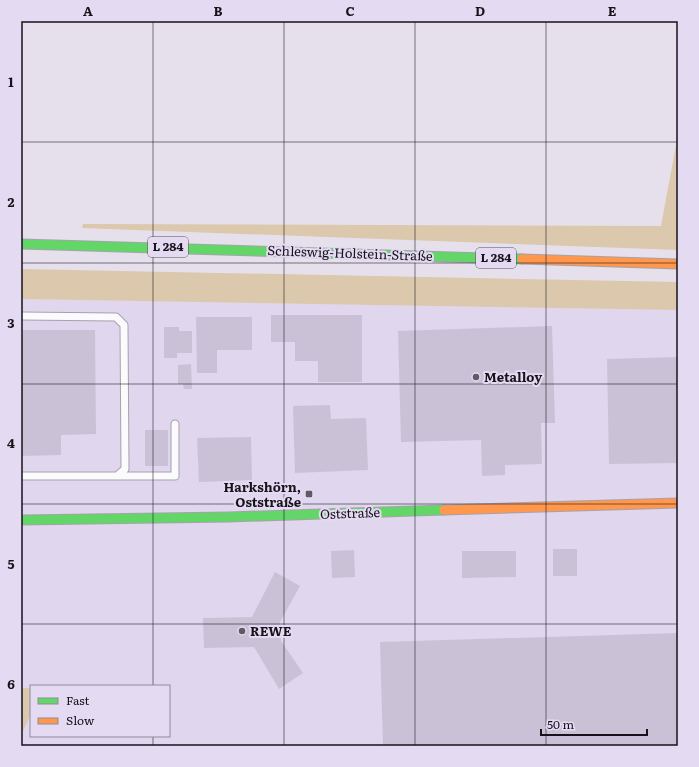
<svg xmlns="http://www.w3.org/2000/svg" width="699" height="767" font-family="Literata,serif">
	<rect width="100%" height="100%" fill="#e5e0ec"/>
	<!-- built -->
	<path fill="#e0d6ed" fill-rule="evenodd" d="M21 299 678 310V746H21ZM31 686H169V736H31Z"/>
	<!-- green -->
	<path fill="#dbc8ad" d="M678 134V250L82 228 83 224 661 226Z
		M21 269 678 282V310L21 299Z
		M21 688H31V714L21 735Z"/>
	<!-- building -->
	<path fill="#cbc1d7" d="M271 315H362V382H318V361H295V342H271Z
		M196 317H252V350H217V373H197Z
		M552 326 555 423H541L542 464 505 465V475L482 476 481 440 401 442 398 331Z
		M164 327H179V331H192V353H177V358H164Z
		M21 330H95L96 434 61 435V455L21 456Z
		M678 357V463L609 464 607 359Z
		M191 364 192 389H184L183 384H178V365Z
		M330 405 331 419 366 418 368 470 295 473 293 406Z
		M145 430H168V466H145Z
		M251 437 252 480 199 482 197 438Z
		M553 549H577V576H553Z
		M354 550 355 577 332 578 331 551Z
		M462 551H516V577L462 578Z
		M275 572 300 586 280 622 281 641 303 673 279 689 254 647 204 648 203 618 252 617Z
		M678 633V746H383L380 642Z"/>
	<g fill="none" stroke-linecap="round" stroke-linejoin="round">
		<defs>
			<path id="lane" d="M21 316 116 317 124 325 125 469 117 476H21
				M117 476H175V424"/>
			<path id="fast" d="M21 244 522 259
				M21 520 229 517 444 510"/>
			<path id="slow" d="M522 259 678 264
				M444 510 678 503"/>
		</defs>
		<!-- lane casing -->
		<use href="#lane" stroke="#a6a2ab" stroke-width="9"/>
		<!-- fast casing -->
		<use href="#fast" stroke="#a6a2ab" stroke-width="11"/>
		<!-- slow casing -->
		<use href="#slow" stroke="#a6a2ab" stroke-width="11"/>
		<!-- path -->
		<path stroke="#d0ced2" stroke-width="2.5" stroke-dasharray="1 3" stroke-linecap="butt" d="M678 178 676 195 678 196"/>
		<!-- lane -->
		<use href="#lane" stroke="#fbfafc" stroke-width="7"/>
		<!-- fast -->
		<use href="#fast" stroke="#63d668" stroke-width="9"/>
		<!-- slow -->
		<use href="#slow" stroke="#ff974d" stroke-width="9"/>
	</g>
	<!-- grid -->
	<path fill="none" stroke="#17131b" stroke-width="1" stroke-opacity="0.55" d="M153 21V686M284 21V746M415 21V746M546 21V746M21 142H678M21 263H678M21 384H678M21 504H678M21 624H678M153 736V746"/>
	<!-- markers -->
	<g fill="#5f5b64" stroke="#e4daf2" stroke-width="1.5">
		<circle cx="476" cy="377" r="4"/>
		<rect x="305" y="490" width="8" height="8" rx="2"/>
		<circle cx="242" cy="631" r="4"/>
	</g>
	<g text-anchor="middle" stroke-width="4" stroke-linejoin="round" paint-order="stroke">
		<!-- shield labels -->
		<g fill="#e4daf2" stroke="#544f5c" stroke-width="1">
			<rect x="148" y="237" width="40" height="20" rx="3"/>
			<rect x="476" y="248" width="40" height="20" rx="3"/>
		</g>
		<g font-size="12" font-weight="bold" fill="#17131b">
			<text x="168" y="251">L 284</text>
			<text x="496" y="262">L 284</text>
		</g>
		<!-- street labels -->
		<g font-size="13" fill="#17131b" stroke="#e4daf2">
			<text transform="translate(350 253) rotate(2)" y="5">Schleswig-Holstein-Straße</text>
			<text transform="translate(350 513) rotate(-2)" y="5">Oststraße</text>
		</g>
		<!-- poi labels -->
		<g font-size="13" font-weight="bold" fill="#17131b" stroke="#e4daf2" text-anchor="start">
			<text x="484" y="382">Metalloy</text>
			<text x="301" y="492" text-anchor="end">Harkshörn,<tspan x="301" dy="15">Oststraße</tspan></text>
			<text x="250" y="636">REWE</text>
		</g>
	</g>
	<!-- border -->
	<rect width="699" height="767" fill="none" stroke="#e4daf2" stroke-width="44"/>
	<!-- legend -->
	<rect x="30" y="685" width="140" height="52" fill="#e4daf2" stroke="#928a9c"/>
	<rect x="38" y="698" width="20" height="6" fill="#63d668" stroke="#928a9c"/>
	<text x="66" y="705" font-size="12" fill="#17131b">Fast</text>
	<rect x="38" y="718" width="20" height="6" fill="#ff974d" stroke="#928a9c"/>
	<text x="66" y="725" font-size="12" fill="#17131b">Slow</text>
	<!-- scale -->
	<path d="M541 729v6h106v-6" fill="none" stroke="#17131b" stroke-width="2"/>
	<text x="547" y="729" font-size="12" fill="#17131b" stroke="#e4daf2" stroke-width="3" paint-order="stroke">50 m</text>
	<rect x="22" y="22" width="655" height="723" fill="none" stroke="#17131b" stroke-width="1.5"/>
	<g font-size="13" text-anchor="middle" font-weight="bold" fill="#17131b">
		<text x="88" y="16">A</text>
		<text x="218" y="16">B</text>
		<text x="350" y="16">C</text>
		<text x="480" y="16">D</text>
		<text x="612" y="16">E</text>
		<text x="11" y="87">1</text>
		<text x="11" y="207">2</text>
		<text x="11" y="328">3</text>
		<text x="11" y="448">4</text>
		<text x="11" y="569">5</text>
		<text x="11" y="689">6</text>
	</g>
</svg>
